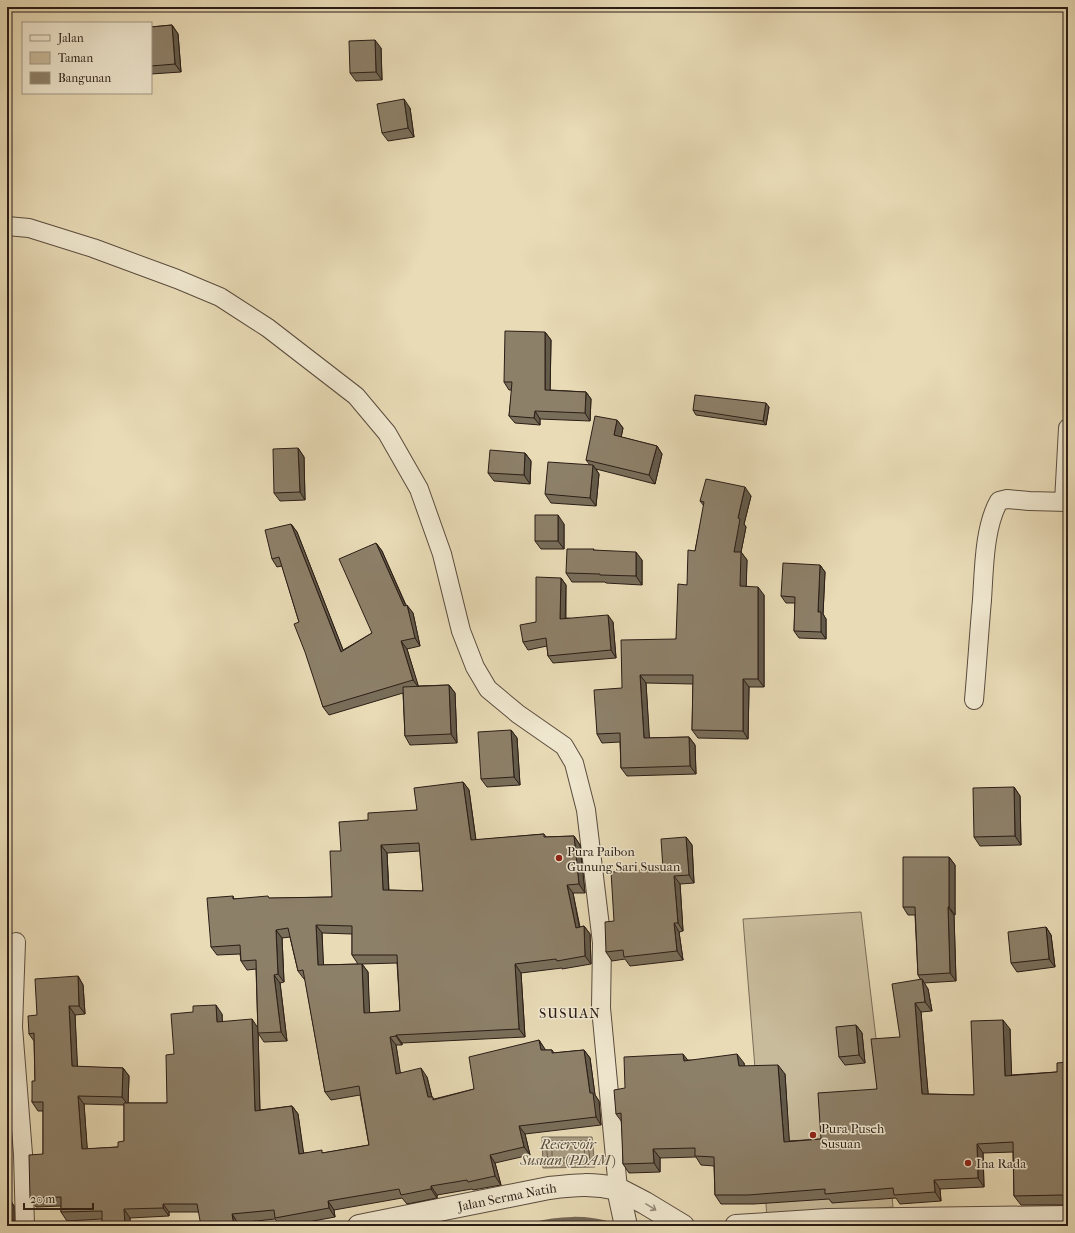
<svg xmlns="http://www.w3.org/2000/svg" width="1075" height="1233" font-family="'IM FELL French Canon',serif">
	<rect width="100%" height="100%" fill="#e8dbb6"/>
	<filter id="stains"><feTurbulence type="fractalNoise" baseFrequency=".005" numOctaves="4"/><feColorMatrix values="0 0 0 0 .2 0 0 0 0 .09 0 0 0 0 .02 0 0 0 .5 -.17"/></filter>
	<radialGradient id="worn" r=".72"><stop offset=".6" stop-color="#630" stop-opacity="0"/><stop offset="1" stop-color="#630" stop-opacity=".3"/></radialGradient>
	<!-- green -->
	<path fill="#c8bb9b" stroke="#796c58" d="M861 912 882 1089 893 1207 767 1217 743 919Z"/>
	<!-- water -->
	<path fill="#a79a80" stroke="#756856" d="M542 1137H592L595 1167 543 1168Z"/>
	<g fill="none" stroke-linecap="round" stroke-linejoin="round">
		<!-- shore -->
		<path stroke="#685c4b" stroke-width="1" d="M548 1141H588L590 1162 588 1163H548L546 1143Z
			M554 1146H583L584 1148 585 1157 583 1158H553L552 1157V1148Z"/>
		<!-- stream -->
		<path stroke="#756856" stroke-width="7" d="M533 1226C558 1219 587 1218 612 1226"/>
		<defs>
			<path id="minor" d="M7 226 29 228 93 248 177 279 220 297 268 328 356 396 387 433 419 489 442 554 461 631 475 667 488 689 518 714 564 746 574 763 586 810 602 943 601 1008 618 1189
				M1064 502 1068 428
				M974 700C977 666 979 633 982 600 984 570 984 527 999 501L1007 499 1029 501 1068 502
				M16 942 13 1027 23 1154 25 1226"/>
			<g id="tertiary">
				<path d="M618 1189 645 1203 683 1226"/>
				<path id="s1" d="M359 1226 549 1188C575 1185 593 1183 618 1189L626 1226"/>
				<path d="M736 1226 828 1220 1068 1217"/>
			</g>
		</defs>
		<!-- minor casing -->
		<use href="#minor" stroke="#5a4c3e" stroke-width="20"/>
		<!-- tertiary casing -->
		<use href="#tertiary" stroke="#5a4c3e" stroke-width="24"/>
		<!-- minor -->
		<use href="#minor" stroke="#f0e8d0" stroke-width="18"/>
		<!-- tertiary -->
		<use href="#tertiary" stroke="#f0e8d0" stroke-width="22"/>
	</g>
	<!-- wall -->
	<path fill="#796e5a" stroke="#2a1d16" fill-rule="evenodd" d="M230 7H240L232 10Z
		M172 25 178 34 181 72 151 74V27Z
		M381 48 382 80 356 81 350 73Z
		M410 108 414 137 388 141 382 133Z
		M545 332 551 340 550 390 586 392 591 399 590 421 540 419V425L515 423 509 416 512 390H509L504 382Z
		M769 407 766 425 696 415 693 410Z
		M617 420 623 428 621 437 657 446 662 454 655 484 596 469 599 474 596 506 551 503 545 494 590 465 586 460Z
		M298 448 304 457 305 500 280 501 274 493Z
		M525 453 531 461 530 484 494 481 488 473Z
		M751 496 744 524 746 527 741 552 747 560 746 586 764 595V687H749L748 739 698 738 692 730 693 684 646 683 649 738 689 737 695 745 696 774 627 776 621 768 620 742 602 743 597 734 622 688 676 639 687 585 695 551 704 506 700 501Z
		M291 524 297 532 343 650 372 633 376 543 382 551 406 605 413 613 420 646 407 649 418 686 449 685 455 693 457 743 410 745 405 736 403 693 329 715 323 707 299 622 282 566 277 567 272 559Z
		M564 524V549H541L535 541Z
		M594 550 642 560V585L606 583 605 582H572L566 573Z
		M820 565 825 572 823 614 826 619V639L799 638 794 631 795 603H786L781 596Z
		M561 578 566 585V618L613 622 616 658 553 663 548 656 547 646 528 650 523 642 536 622Z
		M511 730 517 738 520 785 487 787 481 779Z
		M463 782 469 790 476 840 544 834 546 837 574 836 580 845 585 893H573L580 927 584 926 590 934 591 964 562 969V968L521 973 525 1037 402 1043V1045H396L400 1073 427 1077 432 1097 434 1099 474 1089 539 1040 545 1050H552L554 1053 584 1050 590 1058 595 1095 599 1101 601 1125 525 1134 530 1155 495 1163 501 1185 473 1190 472 1189 437 1195V1198L407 1204 402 1198 334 1210 335 1217 286 1226H281L275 1219 238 1223 199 1212H169V1216L130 1218V1226H102V1219L67 1221 61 1212V1206L36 1207 30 1198 43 1154V1111H38L32 1102 35 1081 34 1041 29 1034 37 1015 78 976 83 985 85 1014 75 1015 77 1067 123 1068 129 1076 128 1103H167L174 1054 222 1014V1022L258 1028 260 1110 292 1106 298 1114 303 1153H323L369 1145 360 1095 331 1100 325 1092 305 979H304L298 971 290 937 282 938 284 982 280 983 287 1041 264 1042 258 1033 256 969 247 970 241 961 240 954 217 955 211 947 233 896 234 899 332 897 341 851 368 820 417 810ZM420 851 423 891 389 890 387 853ZM322 933 352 934V955L358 964 323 965ZM397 963 400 1011 369 1013 368 972 362 964ZM84 1104 124 1105V1141L118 1147 87 1149Z
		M1014 787 1020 796 1021 845 980 846 974 837Z
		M686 837 692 845 694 883 680 884 683 931 679 932 683 960 630 966 625 959 612 961 606 952 614 921 663 869Z
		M949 857 955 865V915H954L956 981 924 983 928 989 932 1011 921 1012 928 1094 974 1095 1010 1029 1011 1075 1057 1072 1068 1062V1205H1021L1014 1196 1013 1152 983 1153 984 1187 940 1189 941 1201 900 1204 896 1198 832 1203 829 1199 754 1204H721L715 1195 714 1166 701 1165 696 1157 660 1158V1172L629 1173 623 1164 622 1122 616 1114 625 1088 688 1060 744 1063V1066L785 1074 789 1141 821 1139 877 1089 900 1037 921 980 918 975 915 915H908L903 907Z
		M1046 927 1051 935 1055 967 1017 972 1011 963Z
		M856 1025 862 1033 865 1063 845 1065 839 1057Z
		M7 1198H9L14 1206V1223H7Z"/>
	<!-- shaded-wall -->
	<path fill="#635a4a" stroke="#2a1d16" d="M172 25 178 34 181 72 175 64Z
		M375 40 381 48 382 80 376 72Z
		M404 99 410 108 414 137 408 128Z
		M545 332 551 340 550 398 545 390Z
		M586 392 591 399 590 421 585 413Z
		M766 403 769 407 766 425 763 421Z
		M535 411 540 419V425L534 418Z
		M617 420 623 428 620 443 614 435Z
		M657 446 662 454 655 484 649 475Z
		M298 448 304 457 305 500 300 492Z
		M525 453 531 461 530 484 524 475Z
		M593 465 599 474 596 506 590 498Z
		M745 487 751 496 744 524 746 527 741 552 747 560 746 595 740 586 734 552 738 518Z
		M558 515 564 524V549L558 541Z
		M291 524 297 532 347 660 341 652Z
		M376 543 382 551 409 613 407 605 413 613 420 646 415 638 404 606Z
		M636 552 642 560V585L636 576Z
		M820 565 825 572 823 614 826 619V639L821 632 818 612Z
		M561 578 566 585 565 626 560 619Z
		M758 587 764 595V687L758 679Z
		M608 615 613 622 616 658 611 650Z
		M401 641 407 649 419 688 413 680Z
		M640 675 646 683 650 746 644 738Z
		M743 679 749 687 748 739 743 731Z
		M449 685 455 693 457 743 451 734Z
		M511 730 517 738 520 785 514 777Z
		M689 737 695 745 696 774 690 766Z
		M463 782 469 790 477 849 471 840Z
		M1014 787 1020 796 1021 845 1015 836Z
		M574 836 580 845 585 893 579 884Z
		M686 837 692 845 694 883 689 875Z
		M381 845 387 853 389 899 383 890Z
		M949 857 955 865V915L949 907Z
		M674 876 680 884 683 931 678 923Z
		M567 885 573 893 581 936 576 928Z
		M948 907 954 915 956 981 950 973Z
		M674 923 679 932 683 960 677 951Z
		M316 925 322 933 324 974 318 965Z
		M584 926 590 934 591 964 585 956Z
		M1046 927 1051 935 1055 967 1049 959Z
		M276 930 282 938 284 982 278 974Z
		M362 964 368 972 370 1021 364 1013Z
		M515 964 521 973 525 1037 519 1029Z
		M274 975 280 983 287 1041 281 1032Z
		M78 976 83 985 85 1014 79 1006Z
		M922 979 928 989 932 1011 925 1002Z
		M915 1003 921 1012 929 1103 922 1094Z
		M216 1005 222 1014 223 1031 217 1022Z
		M69 1006 75 1015 78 1075 72 1066Z
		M252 1019 258 1028 260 1119 255 1111Z
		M1003 1020 1010 1029 1012 1085 1005 1076Z
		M856 1025 862 1033 865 1063 859 1055Z
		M396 1035 402 1043V1045L396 1036Z
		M390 1037 396 1045 402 1083 396 1074Z
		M539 1040 545 1049 547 1058 541 1050Z
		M584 1050 590 1058 595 1095 599 1101 601 1125 596 1117 590 1093Z
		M683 1054 690 1063 684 1061Z
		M737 1054 744 1063 746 1075 739 1066Z
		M778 1065 785 1074 790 1151 784 1142Z
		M123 1068 129 1076 128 1105 122 1097Z
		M421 1068 427 1077 434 1106 428 1097Z
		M78 1096 84 1104 88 1158 82 1149Z
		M292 1106 298 1114 305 1162 299 1154Z
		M519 1126 525 1134 530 1155 524 1147Z
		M977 1144 983 1153 984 1187 978 1178Z
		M653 1149 660 1158V1172L654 1163Z
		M490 1155 495 1163 501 1185 495 1176Z
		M934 1180 940 1189 941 1201 935 1192Z
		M431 1186 437 1195V1198L431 1189Z
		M9 1198 14 1206V1223L9 1216Z
		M328 1201 334 1210 335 1217 329 1208Z
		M163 1204 169 1212V1216L163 1208Z
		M124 1209 130 1218V1226H125Z
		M232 1214 238 1223 239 1226H234Z"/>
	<!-- building -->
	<path fill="#8d8069" stroke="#2a1d16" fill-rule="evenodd" d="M172 25 175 64 151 66V27Z
		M375 40 376 72 350 73 349 41Z
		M404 99 408 128 382 133 377 104Z
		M505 331 545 332V390L586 392 585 413 535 411 534 418 509 416 512 382H504Z
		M695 395 766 403 763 421 693 410Z
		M595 416 617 420 614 435 657 446 649 475 586 460Z
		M298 448 300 492 274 493 273 449Z
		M490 450 525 453 524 475 488 473Z
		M548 462 593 465 590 498 545 494Z
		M706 479 745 487 738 518 740 519 734 552H741L740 586 758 587V679H743V731L692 730 693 675H640L644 738 689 737 690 766 621 768 620 733 597 734 594 690 622 688 621 640 676 639 678 584 687 585 688 550 695 551 704 502 700 501Z
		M535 515H558V541H535Z
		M291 524 341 652 372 633 339 559 376 543 404 606 407 605 415 638 401 641 413 680 323 707 305 652 294 624 299 622 279 557 272 559 265 530Z
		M567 549H594L593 550 636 552V576L600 575V574L566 573Z
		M783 563 820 565 818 612H821V632L794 631 795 597 781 596Z
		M536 577 561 578 560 619 608 615 611 650 548 656 546 638 523 642 520 625 536 622Z
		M449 685 451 734 405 736 403 687Z
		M511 730 514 777 481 779 478 732Z
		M463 782 471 840 544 834V837L574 836 579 884 567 885 576 928 584 926 585 956 557 961 556 959 515 964 519 1029 396 1035V1036L390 1037 396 1074 421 1068 428 1097H433V1100L474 1089 469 1057 539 1040 541 1050H552V1053L584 1050 590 1093H593L596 1117 519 1126 524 1147 490 1155 495 1176 468 1182 467 1180 431 1186V1189L401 1195 399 1189 328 1201 329 1208 275 1218 274 1210 232 1214 234 1226H201L197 1204H163V1208L124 1209 125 1226H102V1211L61 1212V1197L30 1198 29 1155 43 1154V1102H32V1081H35L34 1033 29 1034 28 1016 37 1015 35 979 78 976 79 1006H69L72 1066 123 1068 122 1097 78 1096 82 1149 118 1147V1142L124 1141V1103H167L166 1055 174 1054 171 1014 193 1012V1006L216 1005 217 1022 252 1019 255 1111 292 1106 299 1154 322 1150V1153L369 1145 359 1086 325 1092 303 970 298 971 288 928 276 930 278 974 274 975 281 1032 258 1033 256 960 241 961 240 945 211 947 207 898 233 896V899L268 896 269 898 332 897 330 851H341L339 822 368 820V813L417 810 414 788ZM419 843 423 891 383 890 381 845ZM316 925 352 926V955H397L400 1011 364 1013 362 964 318 965Z
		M1014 787 1015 836 974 837 973 788Z
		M686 837 689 875 674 876 678 923H674L677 951 624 957 623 950 606 952 605 922 614 921 611 872 663 869 661 839Z
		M903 857H949V907H948L950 973 918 975 915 907H903Z
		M1046 927 1049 959 1011 963 1008 932Z
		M922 979 925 1002 915 1003 922 1094 974 1095 971 1021 1003 1020 1005 1076 1057 1072V1063L1068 1062V1197L1061 1195 1014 1196 1013 1142 977 1144 978 1178 934 1180 935 1192 894 1195 893 1188 825 1194V1189L748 1195H715L714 1157 695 1156V1148L653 1149 654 1163 623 1164 621 1113 616 1114 614 1090 625 1088 624 1057 683 1054 684 1061 737 1054 739 1066 778 1065 784 1142 821 1139 818 1093 877 1089 871 1039 900 1037 892 984Z
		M856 1025 859 1055 839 1057 836 1027Z
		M7 1198H9V1216H7Z"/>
	<!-- one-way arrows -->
	<defs><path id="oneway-shaft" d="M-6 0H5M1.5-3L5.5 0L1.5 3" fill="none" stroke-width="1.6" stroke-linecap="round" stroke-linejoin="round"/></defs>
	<use stroke="#978d7c" href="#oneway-shaft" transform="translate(651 1207) rotate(32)"/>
	<!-- markers -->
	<g fill="#8f2418" stroke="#f0e8d0" stroke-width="1.5">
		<circle cx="559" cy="858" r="4"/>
		<circle cx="813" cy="1135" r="4"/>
		<circle cx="968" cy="1163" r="4"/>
	</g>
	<g text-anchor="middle" stroke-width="3" stroke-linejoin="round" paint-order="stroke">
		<!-- poi labels -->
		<g font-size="13" fill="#2a1d16" stroke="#f0e8d0" text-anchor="start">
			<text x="567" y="856">Pura Paibon<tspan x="567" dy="15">Gunung Sari Susuan</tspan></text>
			<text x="821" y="1133">Pura Puseh<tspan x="821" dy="15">Susuan</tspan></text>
			<text x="976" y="1168">Ina Rada</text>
		</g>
		<!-- street labels -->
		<g font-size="13" fill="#2a1d16" stroke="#f0e8d0">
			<text dy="5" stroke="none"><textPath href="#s1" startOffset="151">Jalan Serma Natih</textPath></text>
		</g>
		<!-- neighbourhood labels -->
		<g font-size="14" letter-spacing="1" fill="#2a1d16" stroke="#f0e8d0">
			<text x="570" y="1018">SUSUAN</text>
		</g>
		<!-- water labels -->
		<g font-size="14" font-style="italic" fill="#56493b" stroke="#f0e8d0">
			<text x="568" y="1149">Reservoir<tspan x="568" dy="16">Susuan (PDAM)</tspan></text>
		</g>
	</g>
	<!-- margin -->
	<rect width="1075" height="1233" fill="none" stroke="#e8dbb6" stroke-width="24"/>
	<rect x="8" y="8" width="1059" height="1217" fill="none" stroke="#2a1d16" stroke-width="2"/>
	<rect x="12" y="12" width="1051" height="1209" fill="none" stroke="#2a1d16"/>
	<!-- legend -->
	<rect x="22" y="22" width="130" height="72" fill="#f0e8d0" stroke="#a19786"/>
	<rect x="30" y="35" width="20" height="6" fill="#f0e8d0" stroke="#a19786"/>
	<text x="58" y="42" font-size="12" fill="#2a1d16">Jalan</text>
	<rect x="30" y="52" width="20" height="12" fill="#c8bb9b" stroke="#a19786"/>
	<text x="58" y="62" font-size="12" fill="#2a1d16">Taman</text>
	<rect x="30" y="72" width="20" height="12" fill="#8d8069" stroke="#a19786"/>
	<text x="58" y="82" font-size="12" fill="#2a1d16">Bangunan</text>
	<!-- scale -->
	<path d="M24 1203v6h69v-6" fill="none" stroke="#2a1d16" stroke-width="2"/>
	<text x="30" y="1203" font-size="12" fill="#2a1d16" stroke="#f0e8d0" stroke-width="3" paint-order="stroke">20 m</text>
	<rect width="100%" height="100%" filter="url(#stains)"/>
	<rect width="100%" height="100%" fill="url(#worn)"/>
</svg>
